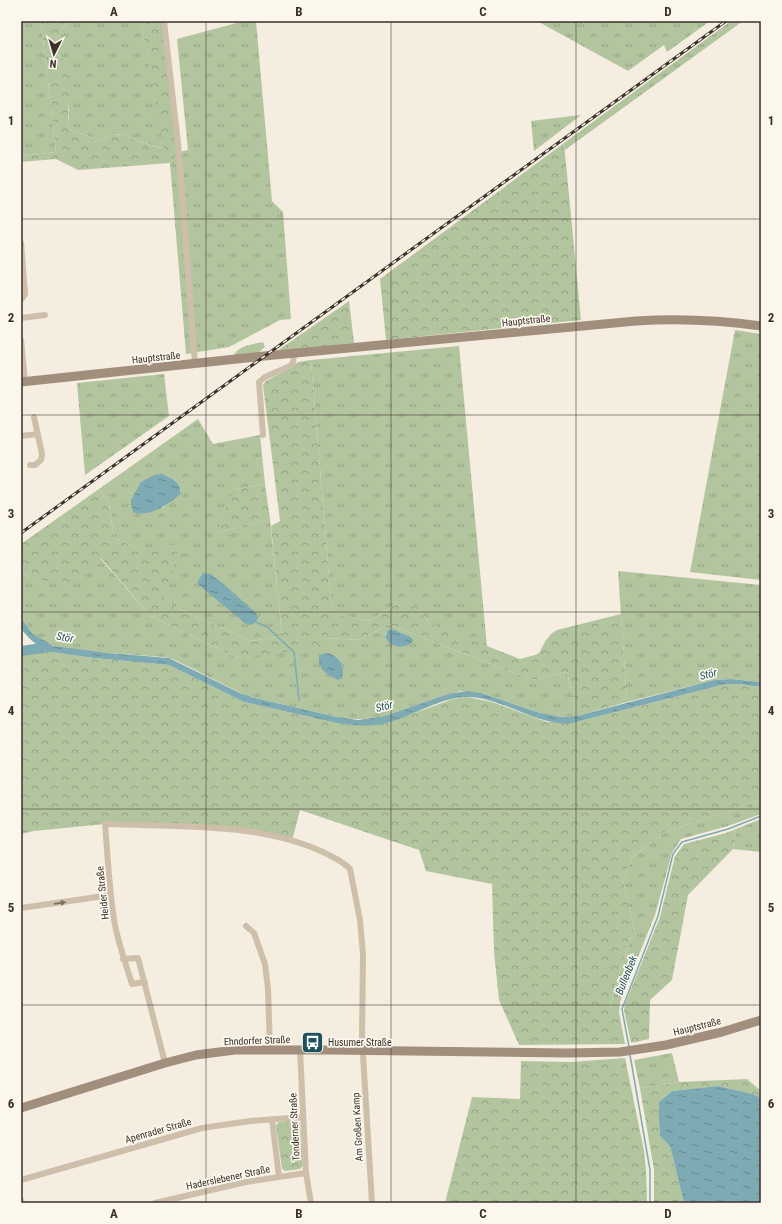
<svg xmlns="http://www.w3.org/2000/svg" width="782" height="1224" font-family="'Roboto Condensed',sans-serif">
	<defs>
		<pattern id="grass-tufts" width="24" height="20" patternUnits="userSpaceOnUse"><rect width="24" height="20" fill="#b3c59f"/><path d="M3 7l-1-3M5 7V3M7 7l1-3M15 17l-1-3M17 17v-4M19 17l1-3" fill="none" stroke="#93a182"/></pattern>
		<pattern id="forest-crowns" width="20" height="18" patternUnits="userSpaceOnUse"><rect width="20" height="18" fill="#b3c59f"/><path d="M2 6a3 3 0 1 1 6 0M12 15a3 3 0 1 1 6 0" fill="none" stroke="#93a182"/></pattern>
		<pattern id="water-ripples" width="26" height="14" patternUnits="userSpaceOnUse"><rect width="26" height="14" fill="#7daab3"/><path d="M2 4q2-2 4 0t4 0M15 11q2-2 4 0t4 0" fill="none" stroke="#688b92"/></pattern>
	</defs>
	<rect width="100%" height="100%" fill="#f4ede0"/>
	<!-- grass -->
	<path fill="url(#grass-tufts)" fill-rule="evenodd" d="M21 21H41L56 152 21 156Z
		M70 21H141L165 149 138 141 125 135 111 134 104 139 94 142 89 136 68 130 69 96 66 60 56 54C55 38 58 32 70 21Z
		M244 21H256L272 201 283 212 291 319 280 320 229 347 186 354 170 163 179 152 188 150 177 39Z
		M537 21H710L667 52 664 45 628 71Z
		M731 21H743L565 150 564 143Z
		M581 115 534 151 531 121Z
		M735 330 761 334V580L690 572Z
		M263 342 265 347 258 353 234 356C236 346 254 344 263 342Z
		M459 346 487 647 430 624 417 606 398 602 387 610 368 621 332 613 311 360Z
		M164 374 169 416 85 475 77 383Z
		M198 419 213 444 260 435 265 484 236 489 217 533 270 519 282 636 251 641 172 606 162 593 163 588 171 575 176 560 143 551 114 538 109 504 99 489ZM162 474C173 479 180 481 181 494L162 508Z
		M100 558 150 616 238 658 325 638 360 640 388 624 532 680 567 672 577 716 561 717 551 716 540 713 481 693 461 691 442 696 385 716 364 719H346L247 696 173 659 164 657 108 653 62 648 45 642 33 634 21 618V570L30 578ZM395 630 411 637 387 641 385 637 386 633Z
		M618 571 761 585V682L731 679 714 680 627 702Z
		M761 798V814L728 826 681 839 672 853 655 915 620 1002 619 1012 610 1010 616 983 634 928 623 880 632 858 664 832 745 806Z
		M761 819V852L733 849 736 829Z
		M672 1053 679 1082 640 1088 634 1060Z"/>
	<!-- forest -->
	<path fill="url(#forest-crowns)" d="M41 21H70C58 32 55 38 56 54L66 60 73 77 68 110V130L89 136 94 142 104 139 111 134 125 135 138 141 164 149 141 21H164L179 152 170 163 78 170 56 159 21 162V156L56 152Z
		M564 143 581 320 386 340 380 279Z
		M349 301 354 343 277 351Z
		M311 360 332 613 368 621 387 610 398 602 410 600 417 606 430 624 520 659 535 655 539 653 546 640 551 634 557 630 621 614 627 702 577 716 567 672 532 680 388 624 360 640 325 638 317 648 238 658 150 616 101 558 74 585 30 578 21 570V544L99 489 109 504 114 538 143 551 178 544C177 554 176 566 171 576 168 582 163 586 162 593L172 606 251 641 282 636 271 526 280 521 263 385 266 381 289 369 298 362Z
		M265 484 270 519 217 533 230 497 236 489Z
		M37 652H52L94 658 169 665 244 702 341 724 371 725 387 723 453 699 467 697 492 702 547 722 580 721 726 684H739L761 687V798L745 806 664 832 632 858 623 880 634 928 616 983 610 1009 619 1012 625 1044 519 1045 499 1000 494 952 492 884 426 871 419 850 300 810 292 841 220 828 105 824 34 831 21 834V654Z
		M736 829 733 849 688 895 672 980 650 1000 649 1039 631 1043 624 1010 625 1004 660 917 675 856 684 844 726 833Z
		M625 1058 644 1151 646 1170 647 1203H445L472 1097 520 1099 521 1061 571 1062Z
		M747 1079 761 1091V1098L753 1094 718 1086 672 1091 659 1102V1119L660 1136 670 1146 683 1199 686 1203H654V1170L640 1088 679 1082Z
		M297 1120 300 1123 303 1166 300 1169 285 1171 282 1169 276 1125 279 1122Z"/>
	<!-- water -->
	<path fill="url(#water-ripples)" d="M162 474C173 479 180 481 181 494 169 504 149 518 133 512L131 505V500L141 482 154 475Z
		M203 573 210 574 220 581 256 613 258 618 256 622 251 625 245 623 199 585 198 581Z
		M21 618 33 634 54 646 108 653 169 658 240 693 251 697 337 717 358 720 385 716 442 696 453 693 468 691 481 693 540 713 561 717 577 716 714 680 731 679 761 682V687L739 684H726L568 724C532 723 502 698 468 697 440 697 414 716 387 723 372 727 356 725 341 724L244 702 169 665 94 658 52 652 30 653 29 647 37 645 29 638 21 629Z
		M388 630H395L411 637 413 641C406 650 390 648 385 637Z
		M326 653C338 655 346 665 342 678L338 680C326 674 317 669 319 655Z
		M718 1086 753 1094 761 1098V1203H686L683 1199 670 1146 660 1136 659 1119V1102L672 1091Z"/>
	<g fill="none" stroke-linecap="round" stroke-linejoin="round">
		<!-- stream -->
		<path stroke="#7daab3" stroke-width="1.5" d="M256 622 267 627 294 652 299 700
			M629 1047 622 1009 658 916 673 854 682 842 728 829 761 816
			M630 1055 650 1170V1203"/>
		<!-- river -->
		<path stroke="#7daab3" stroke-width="10" d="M21 651 43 648"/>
		<!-- street -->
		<path stroke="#cebfab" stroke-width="6" d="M164 21 179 152 195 364
			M21 243 25 294 21 300
			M21 318 45 315
			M21 340 25 382
			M263 435 259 382 265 377 290 366 293 363 294 354
			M21 436 38 434
			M30 465H35L41 460 42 454 34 417
			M21 908 111 895
			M246 926 254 933 265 964 268 989 270 1049
			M123 959 138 958 165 1063
			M145 982 132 984C126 965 119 945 115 925 109 892 108 858 105 824 175 827 261 822 325 853 334 858 343 861 350 869L360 920 363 954 362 1038 372 1203
			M300 1050 306 1173 311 1203
			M272 1119 279 1177
			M21 1180 202 1128 250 1121 303 1117
			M21 1200 22 1203
			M155 1203 246 1182 306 1173"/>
		<!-- secondary -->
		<path stroke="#a28e7c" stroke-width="9" d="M21 382 264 356 636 321C678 318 719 320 761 326
			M21 1108 165 1063 196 1055 235 1050H330L567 1053 620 1052 666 1045 722 1032 761 1020"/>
		<defs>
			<path id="rail" d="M21 533 726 21"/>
		</defs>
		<!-- rail casing -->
		<use href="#rail" stroke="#3b322a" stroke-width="3"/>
		<!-- rail -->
		<use href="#rail" stroke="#fbf7ed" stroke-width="1.5" stroke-dasharray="4.5" stroke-linecap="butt"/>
	</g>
	<!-- one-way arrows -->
	<defs><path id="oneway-solid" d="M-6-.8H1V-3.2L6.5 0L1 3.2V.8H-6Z"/></defs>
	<use fill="#7d7164" href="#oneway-solid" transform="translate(60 903) rotate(-8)"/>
	<!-- grid -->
	<path fill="none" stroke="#3b322a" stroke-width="1" stroke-opacity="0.55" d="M206 21V1203M391 21V1203M576 21V1203M21 219H761M21 415H761M21 612H761M21 809H761M21 1005H761"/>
	<!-- icons -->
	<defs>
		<symbol id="bus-square" viewBox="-11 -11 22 22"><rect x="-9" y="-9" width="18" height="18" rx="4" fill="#1d535f" stroke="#fbf7ed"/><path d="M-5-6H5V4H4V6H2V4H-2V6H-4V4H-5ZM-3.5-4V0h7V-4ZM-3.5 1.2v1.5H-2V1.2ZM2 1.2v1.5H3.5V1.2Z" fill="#fff"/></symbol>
	</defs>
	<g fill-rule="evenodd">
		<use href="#bus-square" x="300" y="1030" width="25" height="25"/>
	</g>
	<g text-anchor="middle" stroke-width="3.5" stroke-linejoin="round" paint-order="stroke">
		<!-- street labels -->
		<g font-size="10" fill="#3b322a" stroke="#fbf7ed">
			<text transform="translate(526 320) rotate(-6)" y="4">Hauptstraße</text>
			<text transform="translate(156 357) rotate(-6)" y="4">Hauptstraße</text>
			<text transform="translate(102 893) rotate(-96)" y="4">Heider Straße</text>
			<text transform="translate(697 1026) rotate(-14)" y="4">Hauptstraße</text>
			<text transform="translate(257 1040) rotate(-2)" y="4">Ehndorfer Straße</text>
			<text transform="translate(294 1127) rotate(-93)" y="4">Tonderner Straße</text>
			<text transform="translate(357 1127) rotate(-93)" y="4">Am Großen Kamp</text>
			<text transform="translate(158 1130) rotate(-16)" y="4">Apenrader Straße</text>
			<text transform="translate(228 1177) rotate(-12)" y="4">Haderslebener Straße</text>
		</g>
		<!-- poi labels -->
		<g font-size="10" fill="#3b322a" stroke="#fbf7ed" text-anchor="start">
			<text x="328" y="1046">Husumer Straße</text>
		</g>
		<!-- water labels -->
		<g font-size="11" font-style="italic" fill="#1d535f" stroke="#fbf7ed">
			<text transform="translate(65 637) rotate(9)" y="4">Stör</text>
			<text transform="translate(708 674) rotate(-14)" y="4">Stör</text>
			<text transform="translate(384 706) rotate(-14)" y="4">Stör</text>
			<text transform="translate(626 975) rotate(-68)" y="4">Bullenbek</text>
		</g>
	</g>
	<!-- border -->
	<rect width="782" height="1224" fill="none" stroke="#fbf7ed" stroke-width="44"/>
	<!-- north arrow -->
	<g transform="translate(54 54) rotate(185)" stroke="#fbf7ed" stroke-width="3" paint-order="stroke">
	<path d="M0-3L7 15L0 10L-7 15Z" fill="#3b322a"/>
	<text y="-6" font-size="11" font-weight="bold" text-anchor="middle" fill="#3b322a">N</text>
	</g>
	<rect x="22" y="22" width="738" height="1180" fill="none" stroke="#3b322a" stroke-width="1.5"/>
	<g font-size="13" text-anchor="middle" font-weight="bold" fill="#3b322a">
		<text x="114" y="16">A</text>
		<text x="299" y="16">B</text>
		<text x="483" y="16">C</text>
		<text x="668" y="16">D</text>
		<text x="11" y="125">1</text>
		<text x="771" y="125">1</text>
		<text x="11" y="322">2</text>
		<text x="771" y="322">2</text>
		<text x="11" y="518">3</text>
		<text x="771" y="518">3</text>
		<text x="11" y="715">4</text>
		<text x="771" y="715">4</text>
		<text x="11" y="912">5</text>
		<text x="771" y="912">5</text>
		<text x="11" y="1108">6</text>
		<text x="771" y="1108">6</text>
		<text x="114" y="1218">A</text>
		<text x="299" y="1218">B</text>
		<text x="483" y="1218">C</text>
		<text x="668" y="1218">D</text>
	</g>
</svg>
